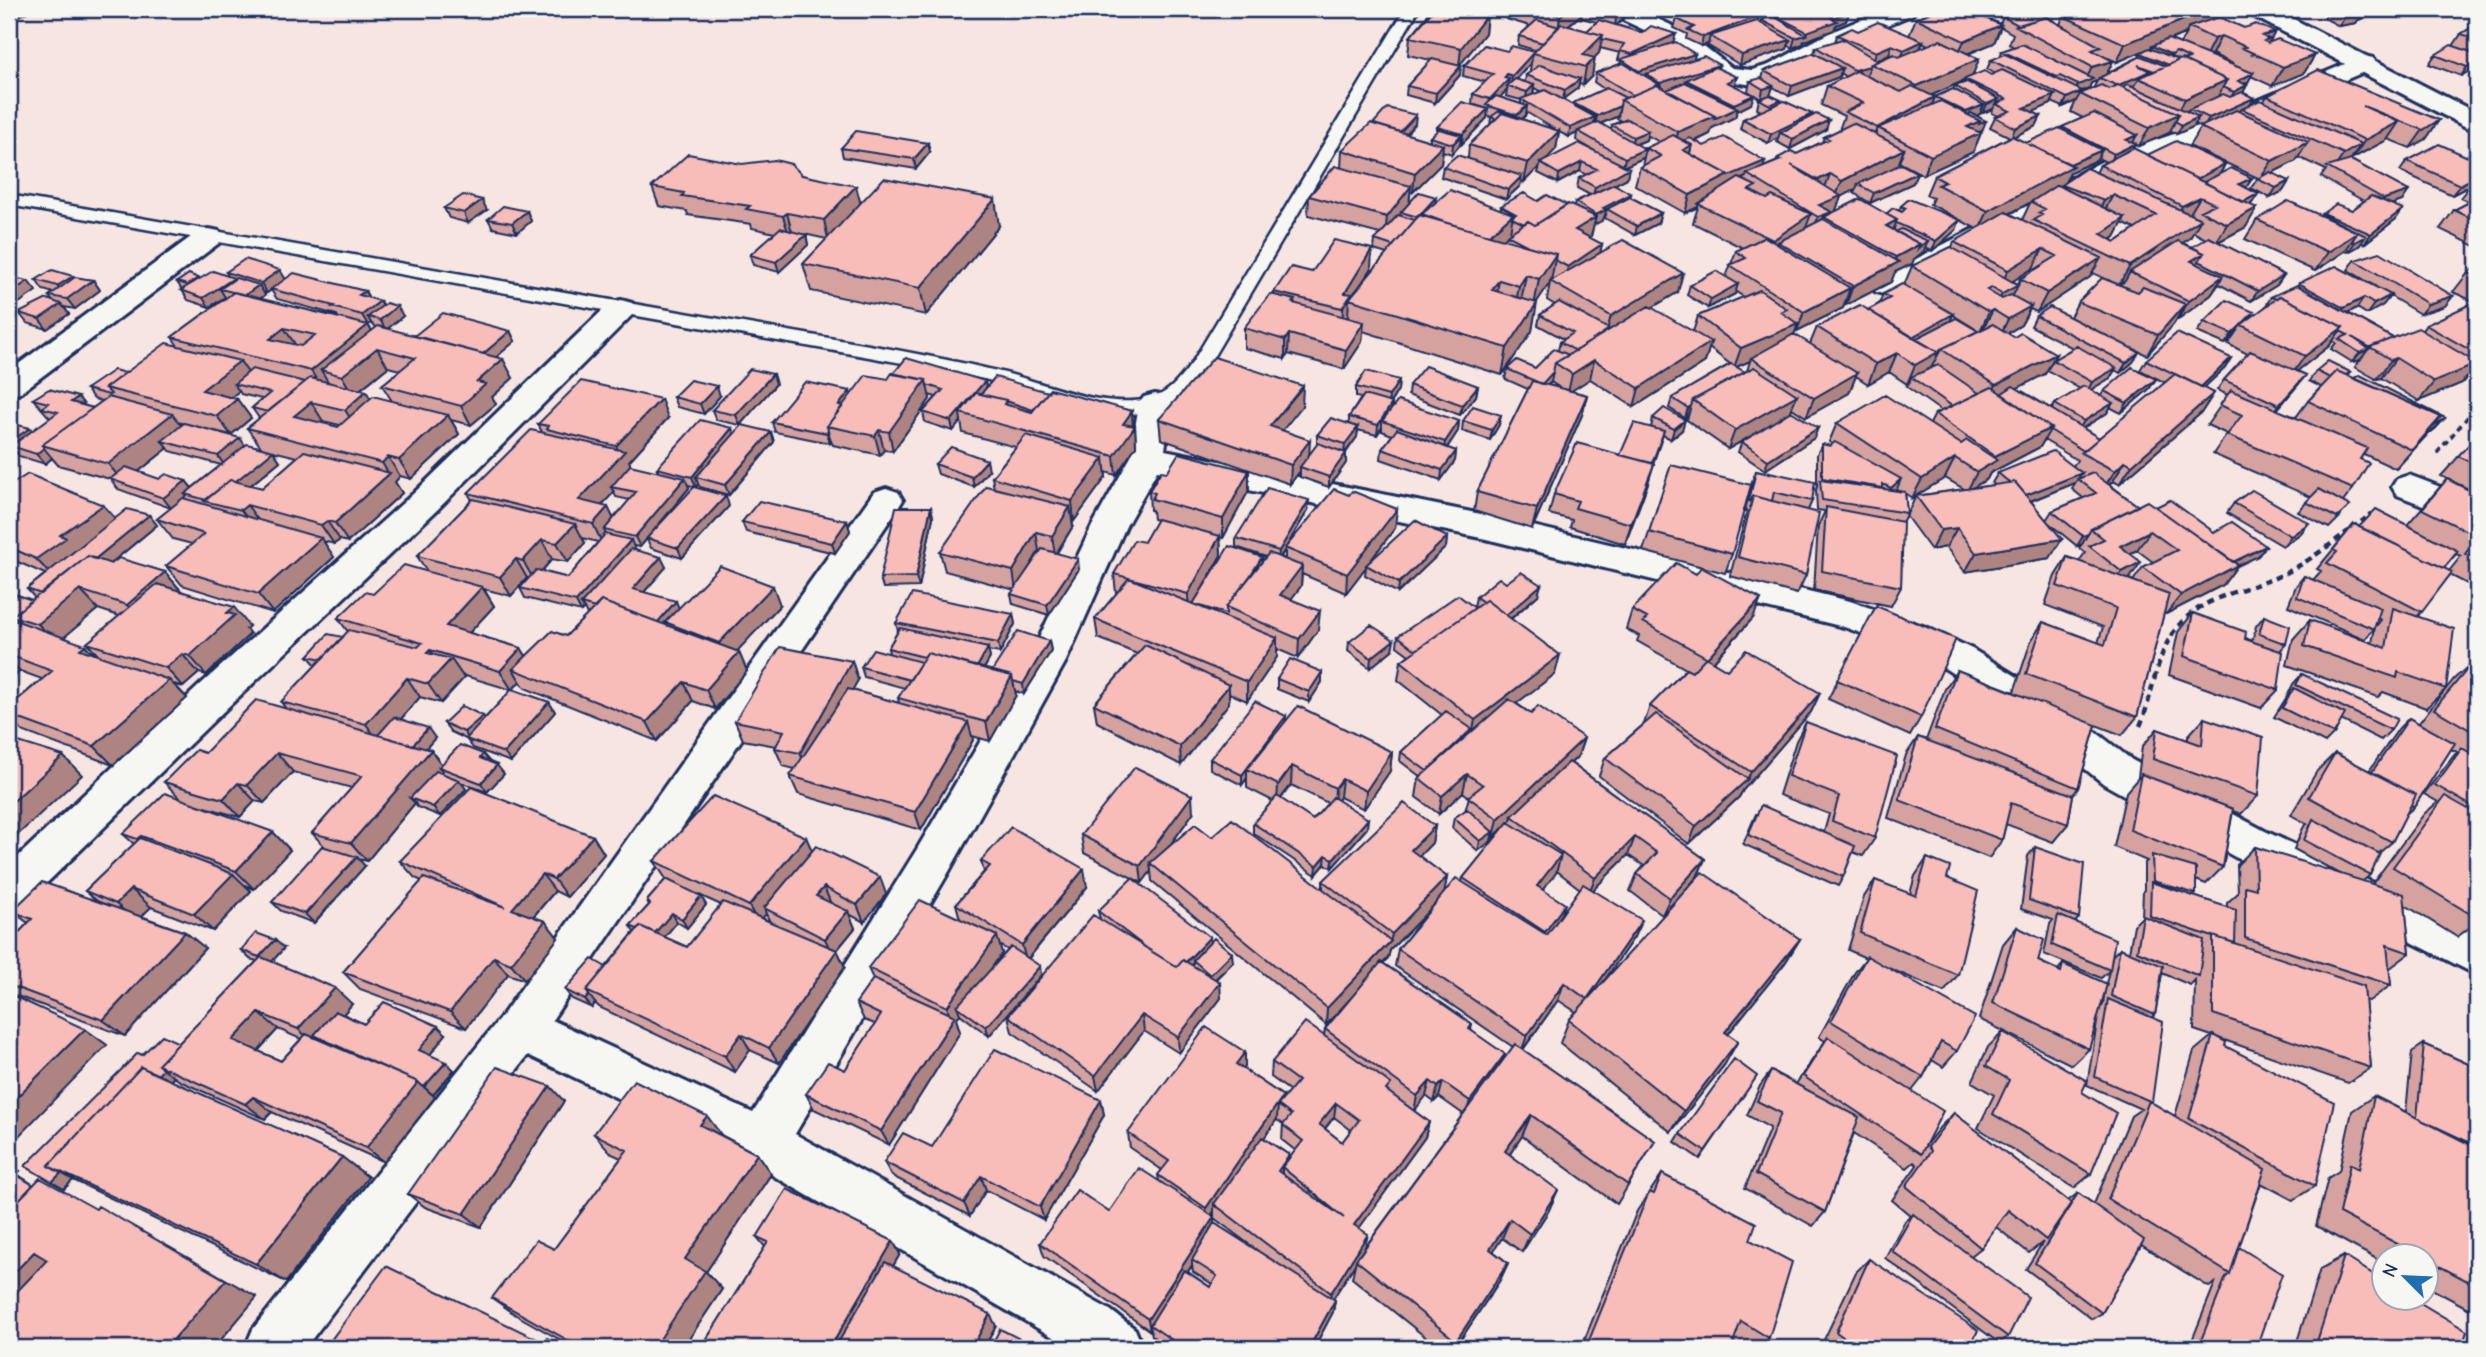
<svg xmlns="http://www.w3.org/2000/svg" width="2486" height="1357" font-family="'Comic Neue',sans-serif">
	<rect width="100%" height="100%" fill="#f7e5e1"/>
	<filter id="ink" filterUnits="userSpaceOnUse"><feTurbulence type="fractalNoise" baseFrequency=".0143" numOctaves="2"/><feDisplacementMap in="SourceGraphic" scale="14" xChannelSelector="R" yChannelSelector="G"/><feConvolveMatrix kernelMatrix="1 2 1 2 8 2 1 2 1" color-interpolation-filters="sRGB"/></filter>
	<g filter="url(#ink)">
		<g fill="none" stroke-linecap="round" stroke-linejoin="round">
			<defs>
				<path id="service" d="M1405 9H1419L1205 371C1196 383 1186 398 1171 405 1118 430 1052 396 1000 383 957 372 913 365 869 357L9 205V195L869 345C913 353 957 361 1001 372 1048 383 1103 411 1152 398 1170 393 1182 376 1192 363Z"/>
				<path id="minor" d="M1607 9H1636L1686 32 1732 68 1752 70 1769 65 1829 33 1886 9H1916L1913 14 1845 43 1787 75 1753 85 1716 79 1670 42 1610 14Z
					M2364 56 2373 58 2376 63 2373 68 2213 137 2136 165 1896 292 1886 295 1876 292 1871 286 1876 280 2118 153 2195 127Z
					M209 229 219 231 223 237 219 243 20 393 9 396V371L199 231Z
					M621 300 632 303 636 309 632 315 438 509 229 706 24 905 9 911V865L201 684 414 493 610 303Z
					M1155 394 1166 397 1171 404 1165 450 1486 515 1850 601 1923 626 1972 649 2052 698 2132 760 2265 831 2321 857 2327 870 2321 883 2306 888 2235 857 2104 784 2024 720 1946 669 1897 646 1844 627 1486 539 1157 471 1126 526 1066 661 947 875 795 1134 1110 1310 1135 1329 1143 1348H1072L746 1160 528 1055 305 1348H245L253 1329 504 1013 874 492 886 488 898 492 903 500 898 508 552 1020 753 1113 917 849 1030 657 1092 526 1130 458 1139 404 1144 397Z
					M2409 475 2477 501V526L2397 495 2392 487 2397 479Z
					M2361 877 2477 933V975L2346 909 2339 896 2346 883Z"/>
				<path id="primary" d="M2246 9H2274L2477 113V131L2468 128 2249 14Z"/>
			</defs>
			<!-- service casing -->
			<use href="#service" stroke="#1b2f5e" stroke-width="5"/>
			<!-- minor casing -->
			<use href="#minor" stroke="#1b2f5e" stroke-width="6"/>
			<!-- primary casing -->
			<use href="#primary" stroke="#1b2f5e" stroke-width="6"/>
			<!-- path-far1 -->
			<path stroke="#1b2f5e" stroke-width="3.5" stroke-dasharray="6 4.5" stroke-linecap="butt" d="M2437 453 2477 406
				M2344 534 2372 513"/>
			<!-- path -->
			<path stroke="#1b2f5e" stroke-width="4.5" stroke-dasharray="7 5" stroke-linecap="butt" d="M2140 726C2153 696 2155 657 2175 630 2201 595 2247 591 2284 574 2306 563 2327 547 2347 532"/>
			<!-- service -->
			<use href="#service" fill="#f6f6f2" fill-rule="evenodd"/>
			<!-- minor -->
			<use href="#minor" fill="#f6f6f2" fill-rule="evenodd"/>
			<!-- primary -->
			<use href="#primary" fill="#f6f6f2" fill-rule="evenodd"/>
		</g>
		<!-- wall -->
		<path fill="#d5a29f" stroke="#1b2f5e" stroke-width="2" fill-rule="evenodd" d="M1428 9H1490V12L1487 15 1485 33 1460 65V75L1435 103 1406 95 1407 86 1431 60 1408 55 1410 37 1427 16Z
			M1500 9H1628L1626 16 1617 25 1673 43 1694 59 1719 65 1718 68 1751 104 1737 111 1735 117 1712 128 1710 134 1696 141 1704 146 1763 167 1776 162 1778 158 1797 154 1822 142 1824 137 1839 130 1844 116 1821 105 1827 86 1846 77 1840 73 1839 77 1789 96 1773 87 1770 95 1780 102 1812 114 1811 117 1826 130 1790 149 1777 142 1778 138 1768 143 1740 129 1743 119 1761 111 1757 109 1759 99H1761L1748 91 1750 81 1762 79 1764 71 1814 53 1816 47 1835 42 1837 35 1858 31 1909 36 1916 18 1938 9H1937H1975L1974 12 2000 24 2003 17 2012 14 2002 9H2051L2039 12 2053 20V21L2060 25 2063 16 2082 9H2222L2218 17 2244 28 2275 32 2269 42 2315 55 2304 73 2272 86 2251 76 2248 82 2245 84 2247 85 2243 93 2250 105 2264 101 2267 96 2439 120 2426 139 2410 148 2388 139 2352 158 2351 160 2402 201 2391 205 2396 219 2364 244 2361 243 2359 246 2348 252 2345 251 2315 271 2245 239 2257 220 2322 215 2323 213 2352 210 2364 201 2321 177 2326 170 2298 157 2296 161 2272 173 2289 181 2283 191 2270 198 2251 188 2258 178 2189 146 2201 127 2195 124 2193 127 2177 134 2170 131 2169 133 2139 146 2132 143 2133 149 2147 155 2225 164 2220 174 2252 178 2246 188 2258 194 2252 203 2250 205 2246 227 2218 242 2284 275 2277 285 2251 301 2219 284 2211 295 2177 320H2176L2147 355 2132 348 2139 352 2133 362 2120 373 2115 370 2110 378 2090 390 2101 396 2104 391 2156 379 2149 389 2121 413 2110 407 2107 413 2083 428 2099 438 2166 383 2140 370 2146 360 2231 358 2225 368 2203 388 2214 393 2201 413 2119 484 2113 481 2109 484 2138 506 2156 507 2214 532 2266 546 2258 556 2237 566 2223 585 2166 614 2164 613 2137 717 2122 735 2096 725 2078 788 2073 795 2068 824 2053 842 2006 824 2002 840 1989 858 1888 818 1906 755 1918 737 1926 740 1945 689 1957 670 2014 692 2031 641 2043 622 2098 643 2103 627 2045 605 2055 576 2067 557 2079 561 2085 553 2079 548 2082 544 2077 546 2050 524V558L1965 572 1946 547 1931 550 1906 516 1916 496 1964 489 1945 478 1912 498 1905 493 1907 513 1902 522 1901 587 1891 606 1814 590 1818 526 1825 511 1817 510 1816 490 1817 487V454L1822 444 1830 446 1832 444 1829 442 1837 423 1930 424 1935 414 1941 411 1907 387 1909 383 1907 384 1889 372 1868 384 1856 376 1849 393 1806 417 1792 408 1790 412 1814 438 1765 470 1738 452 1742 442 1748 438 1728 449 1687 420 1688 416 1685 418 1669 408 1672 398 1730 364 1709 348 1705 362 1634 407 1590 379 1571 391 1587 395 1582 415 1532 529 1474 511 1477 492 1528 389 1505 379 1507 369 1535 368 1558 350 1560 342 1564 339 1538 325 1540 315 1555 305 1547 300 1550 282 1536 303 1532 331 1502 375 1363 331 1362 342 1344 369 1288 354 1285 359 1244 348V328L1274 295V292L1312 272 1371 269 1360 286 1387 254 1374 250 1375 240 1380 234 1308 215 1309 196 1341 168 1342 150 1415 124 1406 134 1430 141V137L1437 131V127L1485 108 1472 104 1473 94 1486 82 1463 76 1464 66 1507 51 1534 52 1535 50 1518 45 1519 36 1530 26 1506 19 1507 11ZM1582 14 1581 18 1597 22 1587 31 1568 26ZM2001 27 2013 34 2009 44 2014 47 2002 51 2000 57 1991 60 1987 69 1994 73 1991 75 1972 76 1979 59 1968 54 1994 43ZM2186 33 2180 44 2170 40ZM1922 42 1928 45 1920 49ZM1600 48 1620 53 1618 60 1621 61 1620 64 1596 73 1594 82 1604 89 1573 103 1572 105 1563 99 1578 88 1579 84 1583 85 1592 76 1594 58 1599 53ZM2149 48 2140 53 2139 57 2107 73 2113 61 2108 58 2117 62ZM1889 54 1891 55 1878 61 1877 60ZM2212 54 2233 64 2208 55ZM1531 63 1530 71H1532L1526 75 1525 82 1516 80ZM1965 80 1964 83 1955 86 1953 89 1935 97 1932 105 1935 97 1932 95ZM2097 81 2094 87H2095L2081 93 2082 91 2089 89 2091 83ZM1534 88 1541 91 1533 95ZM1507 90 1506 96 1521 100V104L1499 97ZM2076 101 2071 112 2083 118 2062 127 2061 129 2026 143 2013 137 2036 126 2041 116 2032 112 2051 104 2052 102 2063 107ZM1993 109 1992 113 1998 116 1995 117 1990 127 2010 137 1934 176 1926 195 1933 198 1930 204 1977 229 1954 242 1952 247 1912 266 1904 285 1883 294 1879 304 1868 310 1817 327 1810 344 1794 335 1795 330 1797 331 1843 308 1844 304 1846 305 1891 282 1895 272 1912 264 1914 259 1924 251 1925 248 1932 251 1956 230 1901 206 1899 211 1886 214 1835 212 1841 197 1856 189 1854 193 1870 203 1913 183 1917 173 1897 166 1899 162 1923 175 1973 152 1981 133 1978 132 1982 131 1976 116 1980 114 1981 112 1983 113ZM1526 112 1556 130 1521 119 1526 115ZM1487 115 1491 117 1490 126 1469 145 1468 158 1443 167 1441 177 1506 199 1520 186 1521 181 1524 182 1540 166 1538 173 1558 183 1580 171 1586 175 1579 178 1577 188 1590 195 1575 202 1574 207 1538 201 1501 206V209L1435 203H1409L1410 191 1413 192 1441 164 1443 151 1452 154 1460 143 1462 144 1487 118ZM1618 116 1617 119 1621 121 1612 125 1611 130 1600 124ZM1559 132 1569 137 1577 133 1576 140 1593 150 1544 161 1556 149ZM1647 135 1659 142 1646 148 1642 166 1640 167 1635 185 1685 213 1698 207 1693 223 1743 248 1736 251 1726 277 1690 285 1687 295 1708 308 1735 294 1736 292 1744 297 1698 316 1693 332 1651 308 1678 292 1600 252 1602 244 1589 238 1591 236 1594 224 1603 220 1604 216 1606 215 1605 218 1635 235 1658 223 1661 213 1630 197 1615 184 1627 178 1625 166 1643 158 1637 144 1646 140ZM2098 158 2106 162 2100 165 2096 173 2066 181 2070 172 2097 160ZM2030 203 2022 220 2010 214ZM2122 223 2135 229 2116 242 2111 239 2115 237ZM2193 232 2206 239 2192 247 2182 243 2190 238ZM2033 268 2036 270 2020 279 2018 284 2012 281ZM2093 273 2110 281 2078 302 2070 317 2036 316 2031 326 2073 348 2053 360 2047 370 2080 389 2055 404 2052 409 2017 388 2045 374 2056 354 2014 337 2008 333 2021 325 2030 309 2037 312 2090 277ZM1953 315 1979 331H1978L1950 321ZM1750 361 1747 371 1745 372 1736 367ZM1551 382 1560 388 1548 385ZM2044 440 2077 460 2073 466 1998 473 1992 483 1995 485 1972 488 1987 479 1990 473 2040 447ZM2075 483 2072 489 2083 498 2052 511 2046 520 2031 501ZM2137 550 2153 562 2143 567 2133 581 2129 579 2130 554Z
			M1668 9H1714L1708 12 1712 13 1757 21 1761 23V20L1764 19 1766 11 1772 9H1857L1850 11 1846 21 1836 25 1834 30 1804 41 1803 44 1792 48 1788 45 1787 49 1740 65 1707 45 1708 44 1701 46 1686 39 1687 34 1674 28 1677 19 1682 17 1668 10Z
			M2330 9H2389L2385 11 2381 9 2380 12 2358 20 2356 23 2339 26 2324 18Z
			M2395 9H2418L2405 15 2394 11Z
			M2477 24V66L2461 76 2429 64 2435 55 2453 46 2461 34Z
			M2477 75V84L2472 82Z
			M2477 146V182L2452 195 2400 171 2407 161 2467 156 2473 148Z
			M841 148 930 152 916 169 843 157Z
			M802 175 860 203 999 226 926 315 811 291 803 264 827 239 804 234 806 235 808 245 779 272 753 265 750 255 775 233 752 228 751 224 688 215 687 211 659 206 652 187Z
			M2477 183V247L2440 229 2454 210 2470 202 2460 198 2468 188Z
			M444 208 487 210 468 223 449 218Z
			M527 211 531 221 517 233 493 228 488 219Z
			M2355 260 2453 296 2445 306 2420 314 2390 296 2383 305 2367 314 2357 308 2348 313 2393 338 2422 330 2426 325 2471 304 2473 301 2453 292 2468 273 2477 266V365L2462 383 2419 401 2381 378 2376 379 2355 367 2360 360 2352 362 2331 349 2336 343 2333 341 2329 346 2297 371 2306 375 2277 410 2296 417 2308 401 2321 387 2309 381 2316 371 2350 372 2347 375 2445 418 2436 428 2425 437 2396 469 2364 454 2360 459 2353 489 2343 502 2341 516 2329 528 2298 512 2311 497 2213 454 2227 434 2207 425 2228 395 2217 390 2224 380 2248 354 2228 344 2234 335 2225 344 2197 332 2204 322 2254 312 2251 318 2266 307H2265L2271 297 2298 285 2299 283 2373 285 2348 270Z
			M226 272 285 279 365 291 369 298 403 316 387 329 414 336 510 331 515 341 496 357 513 378 492 397 496 404 471 425 451 420 459 434 411 479 400 476 395 482 402 493 348 542 340 540 334 544 323 541 334 557 273 613 182 585 166 566 192 544 173 539 157 519 171 508 118 489 110 479 58 465 52 458 45 464 19 456 11 446 9 445V427L30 428 32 431 50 418 33 399 78 397 85 406 93 408 102 401 94 399 86 389 125 373 178 346 172 337 225 298 209 307 188 300 177 282 198 278 199 279 228 276ZM271 290 277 299 337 315 338 317 260 299 265 295 263 292 267 293ZM371 323 374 326 376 327 372 331 368 325ZM388 367 400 370 382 385 392 401 370 399 366 391 360 390ZM239 391 241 394 262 399 252 408 259 418H260L247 428 261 447 245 445 181 425 178 422 231 435 251 418 237 399 231 397ZM323 421 340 425 338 427 321 423ZM168 448 170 451 221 465 192 488 186 481 159 479 138 472ZM273 451 297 457 262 488 251 485 280 461Z
			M73 276 75 278 93 280 100 290 75 309 64 307 69 314 47 329 27 323 19 313 53 302 49 296 54 293 43 290 36 280Z
			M888 379 1048 392 1132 411 1133 426H1135L1136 446 1116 475 1106 472V477L1074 521 1072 520 1073 526 1057 553 1079 569 1049 615 1013 604 1011 594 1015 590 945 571 940 552 994 489 992 477 1016 447 963 433 961 421 953 431 925 422 923 412 936 397 929 395 930 399 893 451 884 450 880 455 833 445 831 441 830 443 775 432 772 422 851 395Z
			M1399 380 1398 390 1391 402 1392 403 1391 410 1459 421 1458 431 1447 448 1456 451 1455 461 1441 480 1381 459 1382 449 1392 435 1382 431V427L1377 435 1358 430 1357 437 1346 453V463L1329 487 1300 477V471L1290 484 1161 439 1159 419 1302 406 1282 430 1309 455 1317 445V435L1349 424V417L1361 398 1356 397V387Z
			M776 384 740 425 716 420 712 410Z
			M1409 385 1478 386 1476 396 1460 415 1408 395Z
			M720 396 704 414 677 407 673 397Z
			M1501 415 1499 425 1490 440 1462 431 1463 421Z
			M668 418 629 461 631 466 659 472 657 468 734 434 771 432 774 442 729 495 700 487 698 484 696 487 688 485 689 488 651 534 729 506 682 558 651 548 647 539 640 547 634 546 635 550 666 567 644 592 679 608 780 605 737 651 747 671 715 709 693 701 657 741 525 688 520 681 513 690 549 702 555 712 511 762 473 748 466 739 451 732 444 723 484 719 512 690 462 675 464 678 441 703 420 697 401 719 435 738 426 748 431 750 441 764 483 754 489 761 504 774 487 792 460 782 466 789 440 816 417 807 415 803 367 861 358 859 365 866 314 923 281 911 272 902 325 847 312 833 352 788 293 772 264 803 255 801 240 817 191 803 273 832 290 850 254 889 245 885 251 891 213 931 151 907 141 916 185 932 205 948 125 1036 9 993V943L28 923 12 911 97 901 85 891 134 844 123 834 181 799 164 782 205 753 286 709 281 702 316 665 308 656 343 637 348 632 338 618 373 594 427 571 417 556 472 500 468 493 542 432 538 424ZM614 492 616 497 630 500 614 518 601 505ZM582 538 598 542 568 578 542 571 552 559 568 562 585 543ZM527 578 528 579 520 588 525 598 581 612 584 609 586 613 589 614 566 636 526 656 521 648 469 633 494 606 484 589 511 596Z
			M1653 418 1682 430 1671 439 1663 435 1653 464 1648 483 1625 544 1570 527 1572 520 1549 514 1554 494 1620 455 1651 428Z
			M2477 436V493L2441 476Z
			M935 464 989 470 974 487 938 474Z
			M1671 465 1732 554 1725 573 1643 551Z
			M1249 471V490L1223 538 1220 537 1221 555 1199 595 1262 557V561L1266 557 1236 547V538L1308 510 1288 544 1349 495 1397 509 1395 528 1370 561 1447 537 1446 547 1398 593 1365 575 1366 567 1346 593 1302 574 1301 586 1291 599 1318 630 1298 658 1277 649V657L1247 701 1229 693V703L1181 765 1097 722 1094 704 1137 654 1098 638 1095 619 1117 593H1116L1114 574 1144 542 1157 520 1153 519 1152 510H1150L1149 491 1167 472ZM1285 549V559L1281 557Z
			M1756 471 1769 474V472L1812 501 1808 510 1806 575 1797 594 1730 576 1747 511H1745L1752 481Z
			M2447 479 2477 494V589L2450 575 2418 616 2446 689 2426 708 2383 692 2378 697 2287 665 2293 639 2310 620 2372 643 2375 627 2381 620 2378 618 2374 629 2365 639 2288 606 2296 586 2304 576 2313 580 2321 571 2317 569 2354 524 2359 527 2407 525ZM2456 554 2461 556 2449 571 2444 568Z
			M9 481 12 485 103 505 115 518 149 515 157 525 110 564 165 572 181 591 249 626 246 629 250 634 206 675 199 673 183 687 174 684 187 698 113 765 22 731 18 727 9 735V695L18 699 42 679 20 671 9 681V589L17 595 32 600 35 598 27 589 45 574 9 558ZM98 609 119 616 87 643 98 655 64 637Z
			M2234 503 2301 533 2283 546 2227 513Z
			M931 507 933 517 919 587 883 588 880 578Z
			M847 521 850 531 835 553 746 532 742 522Z
			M1506 583 1538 595 1511 619 1555 674 1516 703 1531 714 1584 738 1578 756 1571 763 1705 859 1697 877 1662 915 1630 891 1637 874 1644 866 1628 855 1593 890 1634 937 1603 982 1800 939 1785 963 1728 1034 1725 1064 1671 1132 1560 1043 1569 1020 1576 1012 1558 1000 1523 1050 1655 1141 1617 1204 1522 1136 1510 1154 1549 1210 1522 1252 1502 1238 1493 1251 1508 1263 1500 1280 1455 1348H1439L1352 1278 1355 1264 1333 1298 1335 1300 1333 1312 1314 1348H1169L1152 1336 1151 1330 1150 1331 1044 1256 1040 1243 1109 1212 1159 1181 1158 1175 1162 1170 1130 1148 1128 1133 1245 1052V1067L1243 1069 1283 1096V1099L1290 1091 1271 1077 1272 1062 1324 1036 1325 1029 1350 999 1326 1025 1152 881 1151 871 1142 883 1084 853 1081 835 1193 813 1169 847 1212 837 1323 889V881L1435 826 1432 843 1419 856 1447 877 1444 892 1462 881 1463 878 1508 823 1494 837 1492 836 1491 841 1478 851 1452 828 1454 818 1465 811 1469 797 1463 792 1439 814 1416 797 1419 778 1421 777 1400 761 1401 752 1442 715 1398 680 1401 661 1409 655 1397 646 1398 636 1474 607 1476 597ZM1557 871 1580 889 1562 914 1543 889ZM1433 906 1398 949 1395 966 1513 1047 1503 1061 1471 1030 1472 1024 1383 963 1388 958 1390 950ZM1426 1096 1434 1102 1439 1097 1463 1114 1365 1247 1359 1228 1425 1137 1429 1122 1414 1111ZM1334 1117 1351 1130 1342 1142 1325 1129ZM1277 1119V1120L1283 1124 1282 1140 1296 1151 1289 1159V1155L1264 1138ZM1214 1211V1218L1258 1251 1214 1223 1211 1216ZM1192 1265 1193 1272 1212 1284 1210 1287 1188 1272Z
			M1876 606 1921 717 1910 736 1828 699Z
			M1632 610 1753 618 1713 662 1727 670 1820 693 1811 712 1743 790 1739 797 1689 844 1599 776 1605 758 1644 724 1650 706 1686 669 1637 641 1639 636 1626 629Z
			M2193 613 2252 641 2256 626 2264 616 2286 644 2280 651 2278 690 2261 708 2169 675 2178 632Z
			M1013 614 1015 624 1000 653 988 651 990 658 984 669 992 671 1049 641 1051 651 1024 694 1015 691 1016 695 990 741 972 736 973 740 921 830 798 794 790 776 795 769 783 766 775 748 776 746 743 740 735 721 852 661 858 680 852 690 899 703 898 698 905 688 864 677 861 667 889 653 888 648 898 631 896 623Z
			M1349 642 1392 650 1370 668 1348 651Z
			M2474 661 2477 663V812L2476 813 2477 814V922L2457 937 2405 905 2410 953 2389 969 2391 985 2369 1001 2365 1000 2371 1068 2348 1083 2221 1039 2315 1186 2293 1200 2261 1183 2239 1247 2256 1348H2189L2215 1283 2209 1287 2141 1245 2102 1313 2092 1319 2026 1269 2043 1242 2029 1253 1996 1227 1981 1248 1971 1256 2008 1337 1999 1343 1885 1258 1905 1221 1911 1216 1892 1200 1917 1165 1914 1162 1907 1168 1854 1133 1825 1212 1813 1226 1745 1188 1770 1128 1747 1115 1760 1086 1771 1071 1796 1084 1825 1041 1819 1037 1855 972 1866 958 1848 950 1864 897 1875 880 1910 894 1915 876 1927 858 1947 878 1958 975 1944 992 1886 967 1957 1051 1943 1067 1932 1060 1923 1077 1912 1091 1925 1146 1940 1127 1954 1113 2068 1201 2078 1193 2094 1204 2131 1116 2141 1109 2087 1085 2099 1010 2089 1049 2072 1065 1979 1019 2003 944 2017 927 2038 961 2058 970 2063 964 2106 984 2109 971 2101 978 2044 954 2050 924 2053 920 2021 909 2028 856 2035 847 2079 918 2075 922 2112 956 2120 948 2129 952 2134 925 2142 917 2143 891 2144 890V864L2147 861 2114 847 2126 792 2139 777H2138L2142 747 2157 729 2188 740V736L2204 718 2258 796 2241 814 2233 811 2223 867 2206 884 2196 880V894L2193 896 2227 908V903L2238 893 2237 865 2255 847 2342 875 2294 849 2303 828 2307 824 2291 815 2317 771 2335 753 2369 771 2399 728 2409 718 2418 724 2454 679ZM2451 749 2457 752 2452 758 2424 794 2438 802 2424 814 2372 884 2363 881 2370 875 2379 853 2392 842 2406 814 2414 807ZM2162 973 2190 985 2195 980 2194 1030 2212 1036 2194 1051 2175 1116 2151 1102 2152 1018 2155 1015ZM2105 989 2103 1004 2100 1008Z
			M1322 672V682L1309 702 1277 689V679Z
			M2302 674 2391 730 2381 740 2341 720 2334 734 2325 743 2274 717 2288 695 2293 684Z
			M1285 721 1392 752 1390 771 1364 809 1340 797 1338 800 1367 828 1332 868 1325 864 1316 875 1253 833V823L1273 801 1247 788V778L1242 785 1210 769V759ZM1291 785 1328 803 1313 820 1281 799Z
			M1806 722 1875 838 1863 856 1853 852 1843 877 1838 886 1743 844 1756 814 1824 832 1829 814 1779 795 1796 741Z
			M593 836 604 854 567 897 555 891 533 917 545 921 558 938 525 980 508 974 466 1028 360 989 343 972 422 881 415 878 400 861Z
			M812 851 886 894 864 922 849 914 855 928 837 950 845 967 779 1063 750 1050 735 1072 599 1007 595 1003 592 1008 572 999 565 990 606 967 634 932 630 926 649 905 647 901 666 879 654 861ZM699 895 721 905 687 947 664 937 677 922 687 928 706 905ZM766 914 770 922 762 918Z
			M981 861 1087 887 1028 959 1041 975 989 1036 960 1014 956 1019 960 1032 889 1145 814 1109 806 1094 845 1070 875 1024 864 1020 856 1003 873 979 868 968 960 919 956 904 984 872ZM999 945 1008 950 989 971 1002 953Z
			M1098 911 1210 937V942L1233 962 1216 979 1221 998 1179 1053 1144 1031 1098 1091 1012 1032 1008 1016 1100 919Z
			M284 948 272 961 352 1004 343 1014 364 1024 446 1034 430 1055 454 1070 433 1095 431 1094 435 1097 384 1162 272 1112 265 1119 180 1081 174 1077 171 1081 342 1157 368 1177 286 1282 73 1180 64 1189 25 1166 142 1055 179 1043 257 961 250 959 241 950ZM278 1029 301 1039 281 1061 258 1051Z
			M2003 1032 2082 1092 2091 1174 2074 1188 1978 1128 1994 1095 1972 1082 1988 1047Z
			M2424 1044 2477 1068V1313L2426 1286V1256H2384V1263L2316 1226 2328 1178 2339 1171 2352 1111 2374 1096 2406 1112 2412 1052Z
			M1757 1076 1700 1159 1675 1142 1680 1134Z
			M1101 1100 1104 1115 1044 1220 986 1190 970 1216 892 1176 884 1162Z
			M564 1101 481 1227 425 1207 408 1194Z
			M707 1116 721 1135 757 1154 771 1174 706 1272 722 1289 683 1348H575L516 1315 492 1298 554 1249 621 1158 612 1154 594 1134Z
			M1662 1174 1750 1240 1769 1338 1758 1348H1743L1733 1342 1731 1348H1581L1637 1211Z
			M757 1237 893 1241 900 1254 893 1266 996 1326 984 1348H701L765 1247Z
			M2344 1256 2462 1348H2295L2320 1269Z
			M1869 1259 1970 1348H1829L1822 1344 1856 1272Z"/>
		<!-- shaded-wall -->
		<path fill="#ae8482" stroke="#1b2f5e" stroke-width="2" d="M9 9H33L9 21Z
			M1486 9H1490V12L1476 29 1477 19Z
			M1570 9H1588H1583L1582 14 1561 31H1558L1560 16Z
			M1626 9H1628L1626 16 1615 27 1616 18Z
			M1696 9H1714L1689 20 1692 11Z
			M1843 9H1857L1850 11 1846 21 1836 25 1834 30 1804 41 1803 44 1792 48 1795 38 1806 35 1807 32 1832 18Z
			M2023 9H2051L2019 18Z
			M2210 9H2222L2216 20 2189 27 2186 33 2117 62 2125 44Z
			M2369 9H2382L2380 12 2358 20 2356 23 2339 26 2345 17 2361 14 2363 11Z
			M2409 9H2418L2405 15Z
			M1487 15 1485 33 1459 66 1461 48Z
			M1759 16 1756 25 1710 36 1708 44 1701 46 1703 37Z
			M2001 25 1994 43 1956 58 1964 41Z
			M2275 32 2265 50 2252 54 2262 36Z
			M1676 34 1673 43 1630 63 1632 54Z
			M1603 35 1599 53 1586 67 1583 55Z
			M2221 36 2212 54 2205 57 2214 39Z
			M1790 40 1787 49 1740 65 1742 55Z
			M1923 41 1919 51 1901 59 1904 50Z
			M1892 45 1889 54 1873 62 1876 52Z
			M1533 53 1531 63 1511 85 1512 76Z
			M1695 54 1693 63 1646 74V78L1637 81 1639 71Z
			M2315 55 2304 73 2272 86 2283 67Z
			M1595 58 1592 76 1583 85 1586 67Z
			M1979 59 1972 77 1910 105 1917 86Z
			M2477 60V66L2461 76 2467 67Z
			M2113 61 2104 79 2099 78 2097 81 2091 83 2089 89 2074 94 2078 85 2085 82 2092 67Z
			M1719 65 1716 74 1686 80 1685 84 1661 92 1659 87 1660 83Z
			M1461 66 1460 75 1435 103 1436 93Z
			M1870 66 1867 75 1851 80 1854 70Z
			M1842 68 1839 77 1789 96 1792 86Z
			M2150 71 2145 81 2139 78 2135 85 2117 93V86Z
			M2253 73 2248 82 2232 90 2238 81Z
			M1507 74 1506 82 1509 79 1507 90 1491 107 1489 106 1490 99Z
			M1737 77 1734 87 1727 82Z
			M1580 79 1578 88 1563 99 1565 90Z
			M2227 80 2217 98 2190 109 2178 116 2169 133 2139 146 2149 128 2176 115 2185 99Z
			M1534 85 1533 95 1525 102 1527 92Z
			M2247 85 2242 94 2229 101 2234 92Z
			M1773 86 1770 96 1761 99 1763 89Z
			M2082 91 2076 101 2063 107 2067 98Z
			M1754 95 1751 104 1737 111 1735 117 1712 128 1710 134 1680 148 1675 145 1678 132 1715 116 1733 110 1734 104Z
			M2055 95 2051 104 2019 118 2024 108Z
			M1935 97 1928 115 1878 128 1872 145 1870 146 1877 128Z
			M2254 98 2249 107 2242 109 2240 111 2204 128 2209 118Z
			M1999 99 1993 109 1983 113 1987 104Z
			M1984 105 1980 114 1966 120V112Z
			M1527 106 1526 115 1516 124 1517 115Z
			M1620 106 1618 116 1595 126 1597 116Z
			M1488 109 1487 118 1462 144 1463 134Z
			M1812 114 1808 124 1780 133 1778 138 1768 143 1771 134Z
			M1416 115 1415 124 1395 146 1396 136Z
			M2041 116 2036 126 2011 138 2015 128Z
			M1595 117 1593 127 1578 131 1577 133 1569 137 1570 128Z
			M2199 117 2193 127 2177 134 2182 125Z
			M1829 120 1826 130 1790 149 1793 139Z
			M2439 120 2426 139 2410 148 2423 130Z
			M1980 121H1986L1982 131 1975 133H1981L1973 152 1923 175 1931 156 1967 127Z
			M2399 122 2387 140 2353 158 2365 140Z
			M1559 131 1556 149 1542 164 1540 163V166L1524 182 1528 163Z
			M1648 131 1646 140 1631 146 1633 137Z
			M1461 135 1460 145 1452 154 1453 144Z
			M2137 135 2132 144 2126 140Z
			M2308 142 2296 161 2260 179 2272 161Z
			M928 143 930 152 916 169 914 159Z
			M2135 144 2130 154 2109 163 2114 154Z
			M2361 144 2349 162 2333 170 2344 154Z
			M1443 145 1441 164 1413 192 1415 173Z
			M1692 145 1687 164 1683 150Z
			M1645 149 1643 158 1623 167 1625 158Z
			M1904 149 1897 168 1858 184 1856 189 1841 197 1834 215 1824 217 1818 234 1812 236 1818 217 1819 205 1835 198 1842 181Z
			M2102 150 2097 160 2070 172 2064 184 2061 185 2059 187 1979 230 1988 211 2068 165Z
			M1765 161 1762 171 1747 174 1746 177 1726 186 1724 194 1698 204V207L1685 213 1690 195 1729 175Z
			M1582 162 1580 171 1558 183 1559 174Z
			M2225 164 2220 174 2184 193 2189 183Z
			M1629 168 1627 178 1593 196 1595 187Z
			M1917 173 1913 183 1870 203 1874 193Z
			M1830 174 1823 193 1811 198 1818 180Z
			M1522 176 1520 186 1506 199 1508 190Z
			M2477 176V182L2452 195 2460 185Z
			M2252 178 2246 188 2239 184Z
			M2289 181 2283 191 2270 198 2276 188Z
			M856 186 861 205 828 239 824 220Z
			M1411 186 1409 205 1401 212 1400 216 1385 236 1387 217Z
			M2409 191 2402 201 2378 209 2384 199Z
			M1631 194 1629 204 1607 209 1603 220 1594 225 1596 215 1603 208Z
			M2258 194 2252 203 2229 216 2234 206Z
			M2113 195 2103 214 2094 220 2104 201Z
			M1436 197 1435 207 1422 214 1421 222 1418 217Z
			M2200 197 2189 215 2171 225 2182 206Z
			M995 199 999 226 926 315 920 288Z
			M482 200 487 210 468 223 464 213Z
			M2257 208 2246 227 2216 243 2227 224Z
			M2403 209 2396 219 2364 244 2371 234Z
			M527 211 531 221 517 233 512 223Z
			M787 213 792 232 789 235 783 216Z
			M1661 213 1658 223 1635 235 1637 226Z
			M1513 214 1510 233 1483 257 1486 238Z
			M1811 214 1804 233 1778 242 1774 254 1767 259 1773 240Z
			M1596 217 1591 236 1571 249 1575 230Z
			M2125 218 2115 237 2096 250 2101 234Z
			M2201 219 2190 238 2135 275 2130 272 2125 281 2119 285 2130 266Z
			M1897 220 1891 237 1886 226Z
			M1960 220 1956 230 1932 251 1936 241Z
			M2358 232 2345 251 2315 271 2328 252Z
			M806 235 808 245 779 272 776 262Z
			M2366 236 2359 246 2348 252 2355 242Z
			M1928 241 1924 251 1914 259 1912 264 1895 272 1891 282 1846 305 1853 286 1892 266 1896 257 1920 244Z
			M1602 244 1598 263 1564 286 1568 267Z
			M1372 249 1371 269 1351 299H1349L1348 317 1341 328 1345 293Z
			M2043 249 2033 268 1999 290 2008 270Z
			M2204 253 2192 272 2191 261Z
			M1556 254 1551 281 1534 306 1539 279Z
			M2101 258 2090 277 2037 312 2047 293Z
			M280 270 286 280 267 293 261 283Z
			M1683 273 1678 292 1608 334 1607 330 1611 316Z
			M1526 275 1521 302 1514 313 1519 286Z
			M2284 275 2277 285 2251 301 2258 291Z
			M73 276 81 285 64 296 57 286Z
			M2223 276 2211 295 2177 320 2189 301Z
			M234 278 240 288 220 289 225 297 209 307 203 298Z
			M93 280 100 290 75 309 67 299Z
			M1499 280 1495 307 1492 290Z
			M28 281 36 291 9 310V294Z
			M1738 284 1735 294 1708 308 1711 299Z
			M259 285 265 295 250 306 244 296Z
			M2018 285 2009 304 1994 310 2002 294Z
			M1850 288 1843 308 1797 331 1804 312Z
			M365 291 370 301 359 295Z
			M2391 295 2383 305 2367 314 2374 304Z
			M2453 296 2445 306 2420 314 2428 304Z
			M2364 298 2357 308 2337 318 2344 308Z
			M380 301 386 311 368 317 371 323 368 325 362 315Z
			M1537 303 1532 331 1502 375 1507 348Z
			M61 304 69 314 47 329 39 319Z
			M2185 304 2174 324 2147 355 2158 335Z
			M397 306 403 316 386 330 380 320Z
			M2031 306 2021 325 1999 338 2008 319Z
			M1993 310 1983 329 1980 331 1989 312Z
			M1953 314 1949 324 1914 343 1910 338Z
			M1364 322 1362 342 1344 369 1346 350Z
			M1798 324 1791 343 1751 358 1750 361 1734 368 1741 348Z
			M368 325 379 344 321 370 330 385 323 390 311 371Z
			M2241 325 2234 335 2225 344 2232 334Z
			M2343 327 2329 346 2291 376 2305 356Z
			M284 328 297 347 270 339Z
			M510 331 515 341 487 365 482 355Z
			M1289 334 1288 354 1285 359V340Z
			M1711 342 1705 362 1634 407 1639 388Z
			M377 348 388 367 353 395 342 376Z
			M2368 350 2360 360 2352 362 2360 353Z
			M1938 352 1939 353 1929 372 1911 377 1909 383 1907 384 1915 365Z
			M2139 352 2133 362 2120 373 2126 363Z
			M1897 353 1889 372 1868 384 1876 364Z
			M2477 353V365L2462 383 2419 401 2434 382 2464 369Z
			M2056 354 2045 374 1986 404 1996 385Z
			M2231 358 2225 368 2194 397 2201 387Z
			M2396 358 2381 378 2376 379 2391 360Z
			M503 359 513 378 492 397 496 404 471 425 461 406 477 382Z
			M1594 360 1590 379 1568 393 1572 374Z
			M240 361 253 380 234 384 239 391 216 409 202 390Z
			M2116 368 2110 378 2087 392 2092 382Z
			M1553 372 1551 382 1539 394 1541 384Z
			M1857 373 1849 393 1806 417 1814 398Z
			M773 374 776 384 740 425 736 415Z
			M2306 375 2298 385 2272 415 2279 405Z
			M2156 379 2149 389 2121 413 2127 403Z
			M926 380 930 399 893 451 889 432Z
			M1399 380 1398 390 1388 406 1389 396Z
			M985 381 987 391 960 413 961 421 953 431 951 421Z
			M717 386 720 396 704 414 700 404Z
			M1303 386 1302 406 1270 446V426Z
			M1478 386 1476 396 1460 415 1462 405Z
			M366 391 378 411 357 429 345 410Z
			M850 391 852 401 850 417 839 405Z
			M2214 393 2201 413 2119 484 2132 465Z
			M1587 395 1582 415 1532 529 1537 509Z
			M1797 395 1789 414 1728 449 1735 430Z
			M78 397 86 407 71 402Z
			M237 399 251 418 231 435 217 416Z
			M661 399 668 418 629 461 633 470 611 487 614 492 589 519 579 500 621 455 616 446Z
			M311 402 323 421 306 435 294 416Z
			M1392 403 1391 413 1382 421V427L1377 435 1378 425Z
			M2113 403 2107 413 2078 431 2084 421Z
			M1691 406 1688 416 1685 418 1688 408Z
			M1132 411 1133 429 1135 426 1136 446 1116 475 1114 456 1123 424Z
			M172 414 187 433 162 441 168 448 124 483 108 464Z
			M448 415 459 434 411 479 399 460Z
			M1501 415 1499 425 1490 440 1492 430Z
			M2441 417 2445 418 2436 428 2425 437 2396 469Z
			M1685 420 1682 430 1671 439 1674 429Z
			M1459 421 1458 431 1444 452 1445 442Z
			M1358 427 1357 437 1344 454 1345 444Z
			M30 428 39 438 23 449 14 439Z
			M732 428 735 438 696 477 698 484 696 487 692 477Z
			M1818 428 1814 438 1765 470 1768 460Z
			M2051 428 2040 447 1990 473 1987 479 1967 491 1977 472 1991 464 1995 456Z
			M879 430 884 450 880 455 875 436Z
			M828 431 831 441 830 443 827 433Z
			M771 432 774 442 729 495 725 485Z
			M240 438 247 448 225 466 218 456Z
			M1310 440 1309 459 1300 467V471L1290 484 1291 465Z
			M44 448 52 458 45 464 36 454Z
			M273 451 280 461 225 506 211 501Z
			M1456 451 1455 461 1441 480 1442 470Z
			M1346 453V463L1329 487V477Z
			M388 457 400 476 395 482 402 493 348 542 335 523 389 474 382 463Z
			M1104 458 1106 477 1074 521 1072 501Z
			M1955 458 1945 478 1912 498 1922 479Z
			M987 460 989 470 974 487 972 477Z
			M2125 461 2113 481 2102 490 2115 471Z
			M1654 464 1648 483 1625 544 1631 524Z
			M1249 471V490L1223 538V519Z
			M2082 473 2075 483 2020 505 2026 495Z
			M685 478 689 488 640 547 635 537Z
			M1901 479 1897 489 1886 498 1891 488Z
			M186 481 194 491 185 494 187 496 171 508 163 498Z
			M726 496 729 506 682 558 678 548Z
			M1309 500 1308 510 1278 561 1279 551Z
			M103 505 120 524 54 578 36 559 60 535Z
			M247 505 261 524 256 530 241 510Z
			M608 507 617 526 604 530 607 537 602 543 593 524Z
			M931 507 933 517 919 587 916 577Z
			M1070 507 1073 526 1055 555 1052 536Z
			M1397 509 1395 528 1367 565H1366V567L1346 593 1347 574Z
			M149 515 157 525 59 606 50 596Z
			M327 521 340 540 334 544 321 525Z
			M847 521 850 531 835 553 832 543Z
			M2309 523 2301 533 2283 546 2291 536Z
			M575 524 585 543 568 562 557 543Z
			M1957 528 1946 547 1931 550 1941 530Z
			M2150 531 2137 550 2111 563 2120 546Z
			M1036 532 1039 551 1016 590 1013 571Z
			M2088 534 2082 544 2077 546 2083 536Z
			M1220 536 1221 555 1189 613 1188 594Z
			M1447 537 1446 547 1398 593 1399 583Z
			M321 538 334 557 273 613 258 594Z
			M2062 539 2050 558 1965 572 1976 553Z
			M542 540 552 559 534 580 523 561Z
			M631 540 635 550 581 604 584 609 581 612 576 602Z
			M2266 546 2258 556 2237 566 2223 585 2166 614 2181 595 2227 565Z
			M661 557 666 567 638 599 633 589Z
			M516 559 527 578 511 596 500 577Z
			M1078 559 1079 569 1049 615 1047 605Z
			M2141 562 2128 581 2109 591 2122 572Z
			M1302 566 1301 586 1280 614V595Z
			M165 572 182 592 144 624 127 605Z
			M1541 585 1538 595 1502 626 1504 616Z
			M773 586 780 605 727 662 719 643Z
			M482 587 494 606 458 645 446 626Z
			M80 590 98 609 57 643 38 624Z
			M1761 599 1753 618 1700 676 1707 658Z
			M676 601 680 611 665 622 667 626 655 625Z
			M234 607 249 626 246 629 250 634 206 675 190 656Z
			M1320 611 1318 630 1298 658 1299 639Z
			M1013 614 1015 624 1000 653 998 643Z
			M1277 638V657L1247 701V682Z
			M1394 640 1392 650 1370 668 1371 658Z
			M1049 641 1051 651 1024 694 1023 684Z
			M85 645 103 664 80 649Z
			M521 648 533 667 513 669 520 681 512 690 500 671Z
			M988 648 990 658 978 679 976 669Z
			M430 650 442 669 451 659 464 678 441 703 428 684 427 653Z
			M739 652 747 671 715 709 706 690Z
			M182 654 199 673 183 687 166 668Z
			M1560 655 1555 674 1471 738 1475 720Z
			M9 661 20 671 9 681Z
			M852 661 858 680 808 771 800 753Z
			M1322 672V682L1309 702V692Z
			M1012 676 1016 695 990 741 986 722Z
			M407 678 420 697 380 743 366 724Z
			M169 680 187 698 113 765 94 746Z
			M684 682 693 701 657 741 647 722Z
			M1229 685V703L1181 765 1180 746Z
			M1820 693 1811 712 1743 790 1739 797 1689 844 1696 826 1747 779 1751 772Z
			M549 702 555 712 511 762 504 753Z
			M483 716 489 726 471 742 464 732Z
			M1286 716 1285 726 1247 769V778L1242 785V775Z
			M9 719 18 727 9 735Z
			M968 722 973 740 921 830 915 812Z
			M428 728 435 738 419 756 412 746Z
			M1584 738 1578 756 1514 817 1512 816 1511 820 1494 837 1498 819Z
			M431 750 444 768 439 767 442 771 417 800 410 798 415 803 367 861 351 843Z
			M1392 752 1390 771 1364 809 1366 791Z
			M277 753 293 772 264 803 247 785Z
			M63 756 82 775 9 843V805Z
			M497 765 504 774 487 792 481 783Z
			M1292 766 1291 785 1277 803 1278 785Z
			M1467 774 1463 792 1439 814 1442 796Z
			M1342 779 1340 797 1334 806 1335 788Z
			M459 780 466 789 440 816 433 807Z
			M238 783 255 801 240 817 223 799Z
			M1192 795 1193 813 1154 867 1150 863 1151 871 1142 883 1140 866Z
			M1368 819 1367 828 1332 868 1333 859Z
			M1435 826 1432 843 1408 868 1411 850Z
			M273 832 290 850 254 889 236 871Z
			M1493 832 1491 841 1478 851 1480 841Z
			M593 836 604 854 567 897 554 879Z
			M806 837 814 855 764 908 766 914 758 923 749 906Z
			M1635 837 1628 855 1588 895 1595 878Z
			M9 846 15 851 9 857Z
			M1326 855 1325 864 1316 875 1317 866Z
			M1561 855 1556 873 1532 903 1537 886Z
			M357 857 365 866 314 923 305 914Z
			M1705 859 1697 877 1662 915 1670 898Z
			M1084 869 1087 887 1026 961 1022 945Z
			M233 874 251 891 213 931 194 914Z
			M542 874 555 891 525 926 512 909Z
			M880 877 886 894 864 922 857 905Z
			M1447 877 1444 895 1390 950 1388 958 1326 1025 1327 1008 1390 942 1392 934Z
			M824 887 831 904 816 896Z
			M131 889 151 907 137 921 116 904Z
			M701 896 706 905 687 928 682 919Z
			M1565 904 1560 921 1539 948 1545 932Z
			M848 911 855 928 837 950 845 967 779 1063 769 1048 833 956 825 939Z
			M672 913 677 922 658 945 652 936Z
			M1642 920 1634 937 1581 1015 1587 999Z
			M545 921 558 938 525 980 511 964Z
			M185 932 205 948 125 1036 103 1020Z
			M997 936 1002 953 962 1010 957 1006 960 1014 956 1019 960 1032 889 1145 881 1131 952 1021 947 1007Z
			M1210 937V945L1193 960V964L1177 980V972Z
			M1800 939 1785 963 1712 1054 1725 1032Z
			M275 940 284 948 269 965 259 957Z
			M1232 953 1233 962 1211 983 1210 975Z
			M494 957 508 974 466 1028 450 1012Z
			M1040 966 1041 975 989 1036 986 1027Z
			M1220 982 1221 998 1179 1053 1178 1037Z
			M1564 983 1558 1000 1521 1052 1527 1036Z
			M335 988 352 1004 322 1039 314 1035 320 1040 316 1045 298 1029Z
			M589 995 595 1003 592 1008 585 1000Z
			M259 1013 278 1029 253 1056 233 1040Z
			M1142 1015 1144 1031 1098 1091 1095 1076Z
			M438 1026 446 1034 427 1058 419 1050Z
			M85 1029 107 1045 9 1146V1105Z
			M741 1034 750 1050 735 1072 725 1056Z
			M1738 1041 1725 1064 1671 1132 1684 1111Z
			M1245 1052V1067L1236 1080V1064Z
			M1505 1054 1500 1069 1465 1116 1470 1101Z
			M446 1062 454 1070 433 1095 424 1087Z
			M163 1069 174 1077 75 1179 61 1172Z
			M1430 1081 1426 1096 1414 1111 1417 1096Z
			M418 1082 435 1097 384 1162 366 1148Z
			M1443 1082 1439 1097 1434 1102 1438 1087Z
			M550 1086 564 1101 481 1227 464 1214Z
			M1283 1096V1109L1278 1105 1277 1119 1217 1207 1214 1204V1211L1207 1222 1206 1208Z
			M253 1097 272 1112 265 1119 245 1104Z
			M1101 1100 1104 1115 1044 1220 1040 1207Z
			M1336 1103 1334 1117 1317 1138 1319 1124Z
			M1531 1115 1522 1136 1498 1171 1505 1151Z
			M707 1116 722 1136 700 1125Z
			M1429 1122 1425 1137 1352 1238 1354 1225Z
			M757 1154 771 1174 706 1272 722 1289 683 1348H654L685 1259Z
			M1289 1155 1288 1169 1282 1167V1178L1278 1171Z
			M342 1157 368 1177 286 1282 256 1264Z
			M9 1164 20 1171 17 1174 57 1200 9 1182Z
			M61 1173 73 1180 64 1189 52 1182Z
			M981 1176 986 1190 970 1216 964 1203Z
			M1558 1190 1549 1210 1522 1252 1530 1234Z
			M1214 1217V1231L1192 1260V1265L1153 1327 1150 1325V1331L1148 1319Z
			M1510 1219 1502 1238 1483 1267 1490 1249Z
			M132 1226 257 1297 214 1348H166Z
			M1368 1234 1365 1247 1356 1260 1355 1264 1329 1305 1331 1293Z
			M893 1241 900 1254 846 1348H830Z
			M34 1252 70 1270 9 1336V1278Z
			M1508 1263 1500 1280 1455 1348H1453L1456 1341Z
			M1335 1300 1333 1312 1314 1348H1309Z
			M990 1314 996 1326 984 1348H972Z
			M541 1341 551 1348H535Z"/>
		<!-- building -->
		<path fill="#f8bcb9" stroke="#1b2f5e" stroke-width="2" fill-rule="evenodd" d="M1434 9H1457L1487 15 1461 48 1410 37Z
			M1457 9H1486L1482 14Z
			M1534 9H1570L1560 16Z
			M1583 9H1626L1616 18Z
			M1703 9 1712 13 1724 9H1745L1759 16 1703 37 1688 30 1694 27 1677 19Z
			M1772 9H1843L1849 12 1832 18 1837 21 1807 32 1766 11Z
			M1939 9H1965L2001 25 1964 41 1916 18Z
			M2033 9 2053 20H2051L2046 17 2018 25 2003 17Z
			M2082 9H2210L2125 44 2063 16Z
			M2330 9H2353L2362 14 2345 17Z
			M1773 16 1806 35 1795 38 1761 20Z
			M2046 17 2101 47 2092 50 2113 61 2092 67 2016 26Z
			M2219 17 2244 28 2256 24 2275 32 2262 36 2269 39 2264 41 2268 43 2278 39 2315 55 2283 67 2242 48 2246 47 2221 36 2214 39 2189 27Z
			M1537 20 1559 27 1543 43 1519 36Z
			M1599 20 1642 33 1651 26 1676 34 1632 54 1620 51 1624 44 1602 39 1603 35 1587 31Z
			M1757 21 1790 40 1742 55 1710 36Z
			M1878 22 1923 41 1904 50 1892 45 1876 52 1837 35 1852 28 1858 31Z
			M1561 24 1603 35 1583 55 1595 58 1586 67 1533 53Z
			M2477 24V39L2461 34Z
			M1842 39 1878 61 1871 64 1870 66 1854 70 1816 47Z
			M2168 39 2253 73 2238 81 2247 85 2234 92 2223 87 2227 80 2183 60 2189 58 2176 52 2172 55 2152 46Z
			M1940 40 1979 59 1917 86 1871 64 1894 54 1899 57Z
			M1676 42 1695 54 1639 71 1621 59Z
			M2022 44 2093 79 2078 85 2060 76 2057 77 2002 51Z
			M1484 45 1507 51 1512 46 1534 52 1512 76 1507 74 1504 78 1509 79 1490 99 1473 94 1493 74 1464 66Z
			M2451 45 2477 54V60L2467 67 2435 55Z
			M2149 48 2179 60 2169 65 2140 53Z
			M1814 53 1842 68 1792 86 1764 71Z
			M2005 54 2082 91 2067 98 1991 60Z
			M1704 56 1719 65 1660 83 1646 74Z
			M2141 56 2166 66 2154 71 2138 65 2150 71 2119 85H2116L2099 78Z
			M1432 59 1461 66 1436 93 1407 86Z
			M2181 59 2227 80 2185 99 2139 78Z
			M1623 63 1662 86 1657 85 1633 95 1596 73Z
			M1540 65 1580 79 1565 90 1526 75Z
			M1715 67 1737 77 1727 82 1754 95 1734 104 1686 80Z
			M2002 70 2055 95 2024 108 2041 116 2015 128 1995 117 2010 111 1996 104 2006 99 1965 79 1984 71 1991 75Z
			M2318 70 2439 120 2423 130 2363 106 2399 122 2365 140 2267 96Z
			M1856 71 1901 92 1912 86 1935 97 1877 128 1845 112 1863 103 1827 86Z
			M1761 78 1773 86 1763 89 1750 81Z
			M1515 79 1534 85 1527 92 1507 86Z
			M1685 82 1738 108 1714 119 1715 116 1667 90Z
			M1967 82 1999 99 1987 104 1955 86Z
			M2128 84 2199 117 2182 125 2175 121 2179 114 2122 87Z
			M1657 85 1715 116 1678 132 1621 100Z
			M2101 85 2109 89 2118 85 2179 114 2149 128 2080 94Z
			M1606 88 1626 98 1621 100 1620 106 1597 116 1573 103Z
			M1953 89 1984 105 1966 112 1935 97Z
			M1545 90 1595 117 1570 128 1521 99Z
			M2242 92 2254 98 2209 118 2190 109 2223 94 2230 97Z
			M1770 95 1781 100 1770 105 1759 99Z
			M1496 96 1527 106 1517 115 1486 105Z
			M2260 100 2361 144 2344 154 2242 109Z
			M1784 101 1812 114 1771 134 1743 119Z
			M1941 101 1980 121 1967 127 1981 133 1931 156 1878 128Z
			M1462 102 1488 109 1463 134 1437 127Z
			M1387 108 1416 115 1400 132 1373 124Z
			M2236 110 2308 142 2272 161 2200 127Z
			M1499 111 1525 120 1502 113 1496 119 1491 117Z
			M1502 113 1559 131 1528 163 1469 145Z
			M1971 113 1986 121 1979 124 1980 121 1968 115Z
			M2094 113 2137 135 2126 140 2135 144 2114 154 2062 127Z
			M1816 114 1829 120 1793 139 1780 133Z
			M1627 119 1648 131 1633 137 1612 125Z
			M1598 122 1645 149 1625 158 1578 131Z
			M1371 123 1443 145 1415 173 1342 150Z
			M1853 123 1904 149 1842 181 1830 174 1818 180 1791 165 1841 196 1819 205 1832 212 1818 217 1747 174 1781 160 1778 158 1791 151 1797 154 1829 139 1824 137Z
			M2059 128 2102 150 2070 164 2026 143Z
			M1439 129 1461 135 1453 144 1430 137Z
			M856 131 928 143 914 159 841 148Z
			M1673 135 1692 145 1683 150 1729 175 1690 195 1640 167 1661 156 1646 148Z
			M2012 136 2073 166 1988 211 1938 185 1945 182 1934 176Z
			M1724 137 1765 161 1729 176V175L1690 154 1692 145 1683 141 1690 138 1704 146Z
			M2176 141 2225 164 2197 179 2147 155Z
			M1579 143 1629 168 1595 187 1579 178 1597 169 1582 162 1559 174 1540 163Z
			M2439 144 2477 161V176L2460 185 2407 161Z
			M2133 148 2257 208 2227 224 2200 211 2215 204 2200 197 2182 206 2100 165Z
			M688 154 742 164 775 160 791 164 802 175 856 186 824 220 787 213 783 216 746 209 750 206 682 196 684 193 652 187Z
			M1457 155 1522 176 1508 190 1443 167Z
			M2351 160 2409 191 2384 199 2327 167Z
			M1901 164 1917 173 1874 193 1858 184Z
			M1335 166 1411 186 1387 217 1309 196Z
			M2086 168 2201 219 2130 266 2033 220 2042 215 2038 213 2045 209 2031 202 2057 185 2125 218 2101 234 2116 242 2156 215 2113 195 2104 201 2061 185Z
			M2231 168 2252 178 2239 184 2258 194 2243 202 2204 182Z
			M2270 172 2289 181 2276 188 2257 179Z
			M884 178 995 199 920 288 803 264Z
			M1739 178 1756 186 1749 190 1767 199 1772 196 1811 214 1773 240 1698 204Z
			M2477 183V193L2468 188Z
			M1614 184 1631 194 1603 208 1606 210 1596 215 1575 202Z
			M1450 190 1513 214 1489 235 1444 222 1422 214Z
			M1419 192 1436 197 1418 217 1401 212Z
			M1524 193 1538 201 1547 195 1567 205 1535 225 1528 221 1524 224 1512 218 1513 216 1516 214 1501 206Z
			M463 195 482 200 464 213 444 208Z
			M2371 196 2403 209 2371 234 2323 213 2336 204 2352 210Z
			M1630 197 1661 213 1637 226 1607 209Z
			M2477 198V221L2454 210Z
			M1860 199 1897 220 1886 226 1920 244 1896 257 1824 217Z
			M1909 199 1960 220 1936 241 1896 223 1897 220 1886 214 1893 208 1902 212 1906 208 1901 206Z
			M2288 201 2358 232 2328 252 2257 220Z
			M1568 204 1596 217 1575 230 1602 244 1568 267 1555 260 1556 254 1528 246 1507 235 1528 221 1535 225Z
			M503 206 527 211 512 223 488 219Z
			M2006 212 2101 258 2047 293 2020 279 2057 256 2043 249 2008 270 1954 242Z
			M2321 214 2355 231 2320 215Z
			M1398 215 1415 220 1393 246 1375 240Z
			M1419 215 1556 254 1539 279 1526 275 1519 286 1499 280 1492 290 1537 303 1507 348 1349 299Z
			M1823 219 1899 262 1853 286 1778 242Z
			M780 228 806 235 776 262 750 255Z
			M1901 229 1928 241 1918 249 1920 244 1896 232Z
			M2358 232 2366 236 2355 242 2352 241Z
			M1765 237 1850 288 1804 312 1730 265 1746 258 1736 251Z
			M2209 237 2284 275 2258 291 2199 261 2204 253 2192 247Z
			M1334 240 1372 249 1345 293 1352 294 1342 308 1274 292 1291 267 1312 272Z
			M1623 240 1683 273 1611 316 1550 281Z
			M2178 241 2204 253 2191 261 2223 276 2189 301 2130 272Z
			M1951 247 2018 285 2002 294 1992 288 1987 290 2002 299 2011 295 2031 306 2008 319 1993 310 1989 312 1912 266Z
			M2380 252 2453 296 2428 304 2355 260Z
			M245 259 280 270 261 283 226 272Z
			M2336 266 2391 295 2374 304 2364 298 2344 308 2299 283Z
			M2477 266V277L2468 273Z
			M52 270 73 276 57 286 36 280Z
			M213 271 234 278 203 298 181 290Z
			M1716 271 1738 284 1711 299 1690 285Z
			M294 273 365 291 359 295 380 301 362 315 332 307 334 306 271 289Z
			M189 274 198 278 187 285 177 282Z
			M9 277 28 281 9 294Z
			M75 277 93 280 67 299 49 296Z
			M236 278 259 285 245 295 220 289Z
			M2102 278 2138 292 2143 287 2185 304 2158 335 2078 302Z
			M1902 284 1953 314 1912 337 1868 310 1890 298 1883 294Z
			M2297 285 2393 338 2370 347 2371 348 2352 337 2369 349 2360 353 2339 339 2348 335 2340 331 2343 327 2280 296 2276 299 2271 297Z
			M1760 290 1787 309 1781 312 1798 324 1741 348 1698 316Z
			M234 292 368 325 311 371 172 337ZM284 328 315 335 301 346 270 339Z
			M1270 294 1295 300 1293 303 1364 322 1346 350 1289 334 1285 340 1244 328Z
			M2280 296 2343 327 2305 356 2241 325Z
			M47 299 61 304 39 319 19 313Z
			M2226 300 2254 312 2232 334 2204 322Z
			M2477 301V354L2426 325Z
			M1559 302 1609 329 1576 351 1560 342 1573 333 1540 315Z
			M386 303 397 306 380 320 368 317Z
			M1860 305 1938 352 1915 365 1897 353 1876 364 1817 327Z
			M1649 306 1711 342 1639 388 1594 360 1572 374 1555 363Z
			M2050 307 2139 352 2126 363 2036 316Z
			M443 313 510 331 483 354 414 336Z
			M1956 318 1978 331 1941 349 1939 353 1937 354 1938 352 1915 339Z
			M1993 324 2014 337 2021 333 2056 354 1996 385 1941 349Z
			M378 326 503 359 477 382 486 384 461 406 382 385 415 358 377 348 342 376 321 370Z
			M2418 328 2477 363V364L2434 382 2396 358 2391 360 2370 347Z
			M2177 333 2231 358 2201 387 2146 360Z
			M1794 334 1857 373 1814 398 1751 358Z
			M166 343 240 361 202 390 237 399 217 416 105 388Z
			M2077 346 2116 368 2092 382 2053 360Z
			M1554 349 1569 355 1555 363 1553 372 1542 384 1507 369 1517 360 1535 368Z
			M2250 351 2306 375 2279 405 2224 380Z
			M1214 357 1303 386 1270 426 1310 440 1291 465 1159 419Z
			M906 358 985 381 951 421 923 412 943 390 927 385 926 380 893 374Z
			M2328 361 2350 372 2346 375 2337 371 2330 378 2316 371Z
			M1731 364 1745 372 1693 400 1691 406 1688 408 1672 398Z
			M1938 365 1979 393 1952 406 1911 377Z
			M1425 366 1478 386 1462 405 1409 385Z
			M1754 367 1797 395 1735 430 1693 400Z
			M2132 367 2156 379 2127 403 2104 391Z
			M252 369 305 382 268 412 252 408 270 393 234 384Z
			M750 369 773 374 736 415 712 410Z
			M114 370 125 373 105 388 111 394 109 395 86 389Z
			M1366 371 1399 380 1389 396 1356 387Z
			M2337 371 2441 417 2412 450 2308 401Z
			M892 373 926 380 889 432 879 430 875 436 827 426 866 375 888 379Z
			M2175 374 2214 393 2132 465 2125 461 2115 471 2081 453Z
			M2360 375 2445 418 2433 427 2441 417 2354 378Z
			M995 377 1048 392 1033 410 1006 401V400L981 394Z
			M310 378 366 391 345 410 311 402 294 416 338 427 373 396 448 415 399 460 388 457 382 463 247 428Z
			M690 380 717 386 700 404 673 397Z
			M581 381 661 399 616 446 547 429 549 426 538 424Z
			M1532 381 1587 395 1537 509 1477 492Z
			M805 382 850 391 839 405 843 406 827 426 828 431 827 433 772 422Z
			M2013 386 2099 438 2084 451 2050 430 2051 428 2001 394Z
			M2084 386 2113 403 2084 421 2055 404Z
			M1992 387 2051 428 1995 456 1935 414Z
			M49 389 78 397 71 402 93 408 42 445 44 448 36 454 11 446 58 412 42 408 48 403 33 399Z
			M1050 389 1132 411 1123 424 1135 426 1114 456 960 413 976 393 1006 400 1004 404 1032 412Z
			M2231 390 2367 448 2360 459 2369 463 2353 489 2227 435 2242 415 2220 405Z
			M1364 395 1392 403 1378 425 1349 417Z
			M1885 395 1961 444 1967 440 1997 460 1977 472 1955 458 1922 479 1837 423Z
			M108 397 172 414 108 464 42 445Z
			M1398 401 1459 421 1445 442 1382 421Z
			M1473 406 1501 415 1492 430 1463 421Z
			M1664 408 1685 420 1674 429 1653 418Z
			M1791 411 1818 428 1768 460 1742 442Z
			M1331 418 1358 427 1345 444 1317 435Z
			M700 420 732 428 692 477 657 468Z
			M184 423 240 438 218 456 162 441Z
			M1634 423 1664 431 1652 463 1620 455Z
			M14 424 30 428 14 439 9 438V427Z
			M742 425 771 432 725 485 696 477Z
			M1397 429 1456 451 1442 470 1382 449Z
			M531 430 625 451 579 500 608 507 593 524 468 493Z
			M1026 435 1104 458 1072 501 992 477Z
			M2477 436V465L2458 456Z
			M1835 442 1901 479 1891 488 1883 484V488L1822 478V444L1830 446Z
			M1318 443 1346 453 1329 477 1300 467Z
			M1577 443 1654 464 1631 524 1575 508 1578 501 1554 494Z
			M247 444 273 451 236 481 230 480 206 500 185 494Z
			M951 447 987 460 972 477 935 464Z
			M304 451 390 473 335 523 327 521 321 525 247 505 241 510 204 501 230 480 262 488Z
			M2053 451 2082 473 2026 495 2015 482 2010 483 1998 473Z
			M1179 453 1249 471 1223 519 1152 499 1155 493 1149 491 1161 471 1167 472Z
			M630 465 685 478 635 537 604 530 636 492 611 487Z
			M1671 465 1751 485 1732 554 1649 532Z
			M126 467 159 479 166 474 186 481 163 498 110 479Z
			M1756 471 1770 474 1769 472 1815 482 1812 501 1774 492 1772 501 1753 496 1751 501H1749Z
			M2093 473 2138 506 2091 529 2088 534 2083 536 2052 511 2096 493 2078 479Z
			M28 474 103 505 60 535 66 538 36 559 9 547V486Z
			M2447 479 2477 494V536L2422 509Z
			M1820 480 1905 492 1907 513 1822 500Z
			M2015 482 2062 539 1976 553 1957 528 1941 530 1916 496Z
			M986 486 1070 507 1052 536 1036 532 1013 571 940 552Z
			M694 487 726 496 678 548 647 538Z
			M1267 488 1309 500 1279 551 1236 538Z
			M1334 489 1349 495 1352 491 1397 509 1347 574 1285 548Z
			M2319 489 2350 506 2337 518 2306 502Z
			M2252 490 2309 523 2291 536 2234 503Z
			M1753 496 1819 513 1806 575 1738 557Z
			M183 498 321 538 258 594 166 566 204 534 157 519Z
			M473 499 575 524 557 543 542 540 523 561 516 559 500 577 417 556Z
			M2170 500 2214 532 2232 522 2266 546 2233 562 2156 507Z
			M759 501 847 521 832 543 742 522Z
			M2147 501 2238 565 2181 595 2143 567 2177 550 2150 531 2120 546 2141 562 2122 572 2089 546 2104 539 2091 529Z
			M896 507H931L916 577 880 578Z
			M1826 507 1903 522 1901 587 1822 571Z
			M127 509 149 515 95 559 88 556 41 594 27 589Z
			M2376 509 2458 551 2444 568 2359 527Z
			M1157 519 1220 536 1188 594 1114 574 1134 540 1144 542Z
			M1415 520 1447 537 1399 583 1366 565Z
			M2354 524 2452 572 2422 612 2327 563 2337 552 2333 550Z
			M605 534 631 540 576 602 520 588 536 570 568 578Z
			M2477 539V560L2465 554Z
			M1229 546 1262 557 1250 576 1226 607V614L1193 604Z
			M631 549 661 557 633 589 676 601 658 622 601 601 595 608 581 604Z
			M1042 549 1078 559 1047 605 1011 594Z
			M1269 553 1302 566 1280 595 1320 611 1299 639 1226 607Z
			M88 556 111 564 119 558 165 572 127 605 80 590 38 624 12 616Z
			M2067 557 2169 594 2137 717 2026 674 2043 622 2105 645 2116 608 2057 586Z
			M1676 563 1696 574 1701 567 1761 599 1707 658 1727 670 1746 650 1820 693 1751 772 1650 706 1686 669 1692 672 1706 657 1643 622 1647 618 1632 610Z
			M404 565 482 587 446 626 521 648 500 671 430 650 427 653 451 659 428 684 407 678 366 724 281 702 349 630 418 647 422 643 338 618 365 592 373 594Z
			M720 566 773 586 719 643 665 622Z
			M1521 572 1541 585 1506 615 1486 600 1483 602 1476 597 1499 578 1506 583Z
			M2304 576 2381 608 2374 629 2297 597Z
			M1129 578 1277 638 1247 682 1095 619Z
			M157 584 234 607 227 613 235 615 190 656 182 654 166 668 87 643Z
			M9 592 32 600 12 616 16 620 15 621 9 618Z
			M912 594 1013 614 998 643 896 623Z
			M1458 595 1475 608 1416 650 1398 636Z
			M1486 600 1560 655 1475 720 1401 661Z
			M601 601 739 652 706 690 684 682 647 722 513 669 552 631 566 636Z
			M1876 606 1956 639 1921 717 1837 680Z
			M2393 608 2454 629 2446 689 2398 672 2397 678 2304 646 2310 620 2386 648Z
			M2193 613 2246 632 2245 639 2283 652 2278 690 2184 656Z
			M2264 616 2290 626 2286 644 2259 634Z
			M9 618 85 645 80 649 169 680 94 746 9 715V707L52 671 9 655Z
			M1371 625 1394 640 1371 658 1349 642Z
			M900 628 988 648 977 667 927 653 924 657 888 648Z
			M1018 631 1049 641 1023 684 1013 681 1012 676 992 671Z
			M328 634 343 637 322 659 308 656Z
			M1145 645 1229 685 1180 746 1094 704Z
			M780 647 852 661 800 753 775 748 784 731 735 721Z
			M873 649 921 662 910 680 861 667Z
			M927 653 1012 676 986 722 898 698Z
			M1290 659 1322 672 1309 692 1277 679Z
			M2474 661 2477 663V734L2434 709Z
			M1957 670 2096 725 2078 788 1935 729Z
			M2302 674 2397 719 2391 730 2296 685Z
			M2294 688 2345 714 2334 734 2282 708Z
			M512 689 549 702 504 753 466 739Z
			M848 689 968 722 915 812 790 776Z
			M9 695 18 699 9 707Z
			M1509 699 1531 714 1538 706 1584 738 1498 819 1468 797 1483 785 1467 774 1442 796 1419 778Z
			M256 700 431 750 351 843 312 833 362 776 277 753 247 785 238 783 223 799 164 782 196 750 205 753Z
			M1255 701 1286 716 1242 775 1210 759Z
			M462 706 483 716 464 732 444 723Z
			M1298 706 1392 752 1366 791 1342 779 1335 788 1292 766 1278 785 1247 769Z
			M1446 711 1472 729 1427 771 1401 752Z
			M1656 714 1748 779 1696 826 1605 758Z
			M394 717 428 728 413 745 378 735Z
			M2204 718 2263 738 2258 796 2153 759 2157 729 2202 745Z
			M2409 718 2455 743 2414 807 2411 805 2416 795 2372 772Z
			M1806 722 1897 756 1875 838 1832 821 1839 796 1788 776Z
			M1918 737 2073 795 2068 824 2011 803 2002 840 1899 800Z
			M9 739 63 756 9 805Z
			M460 745 483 754 480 758 497 765 481 783 439 767Z
			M2462 748 2477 757V809L2435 785Z
			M2335 753 2416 795 2392 842 2309 797Z
			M1569 762 1705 859 1670 898 1637 874 1657 853 1635 837 1595 878 1512 816Z
			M1135 767 1192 795 1140 866 1081 835Z
			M436 771 459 780 433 807 410 798Z
			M2141 774 2233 809 2223 867 2130 830Z
			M471 787 593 836 554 879 542 874 512 909 545 921 511 964 494 957 450 1012 343 972 424 878 505 907 400 861Z
			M165 793 273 832 236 871 141 836 137 839 123 834Z
			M713 796 806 837 749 906 654 861Z
			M1277 796 1313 820 1333 797 1368 819 1333 859 1326 855 1317 866 1253 823Z
			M2445 796 2477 814V918L2393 867Z
			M1404 803 1435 826 1411 850 1447 877 1392 934 1323 881Z
			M1761 805 1855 846 1843 877 1748 835Z
			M1467 809 1493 832 1480 841 1454 818Z
			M1232 819 1391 941 1327 1008 1150 863 1195 824 1212 837Z
			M2313 819 2380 854 2370 875 2304 840Z
			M1508 822 1561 855 1537 886 1565 904 1545 932 1463 878Z
			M1011 827 1084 869 1022 945 956 904 990 866 981 861Z
			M140 838 233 874 194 914 131 889 116 904 85 891Z
			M322 846 357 857 305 914 272 902Z
			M816 846 880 877 857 905 824 887 816 896 848 911 825 939 764 908Z
			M2035 847 2084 864 2079 918 2029 900Z
			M2255 847 2404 894 2410 953 2387 945 2391 985 2245 938V886L2256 889Z
			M2152 855 2196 868V894L2153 881Z
			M1927 858 1950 867 1947 878 1978 891 1958 975 1860 933 1875 880 1916 896Z
			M1702 872 1800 939 1725 1032 1738 1041 1684 1111 1569 1020Z
			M1132 878 1210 937 1186 962 1183 960 1177 967 1149 950 1098 911Z
			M1456 878 1547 935 1583 884 1642 920 1587 999 1564 983 1527 1036 1398 949Z
			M666 879 701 896 682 919 672 913 655 933 640 926 637 929 630 926 650 904 647 901Z
			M42 882 185 932 103 1020 9 985V943L32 919 12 911Z
			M2151 882 2236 910 2235 943 2213 936V937L2150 916Z
			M920 900 997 936 947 1007 868 968Z
			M723 902 837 950 769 1048 741 1034 725 1056 586 991 640 926 687 947Z
			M1093 915 1177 967 1183 960 1220 982 1178 1037 1142 1015 1095 1076 1008 1016Z
			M2058 915 2115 939 2110 970 2052 945Z
			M2143 916 2204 940 2199 976 2137 951Z
			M2017 927 2044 940 2038 961 2061 972 2063 964 2107 984 2089 1049 1993 1003Z
			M256 933 275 940 259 957 241 950Z
			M2213 936 2364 986 2371 1068 2213 1014Z
			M1214 938 1232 953 1210 975 1193 960Z
			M1011 947 1040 966 986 1027 957 1006Z
			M2120 948 2163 966 2155 1015 2111 996Z
			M1867 956 1975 1017 1957 1051 1941 1042 1923 1077 1831 1021Z
			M261 957 335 988 298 1029 259 1013 233 1040 281 1061 306 1034 418 1082 366 1148 253 1097 245 1104 158 1065Z
			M592 959 606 967 586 991 589 995 585 1000 565 990Z
			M1381 962 1472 1024 1469 1029 1505 1054 1470 1101 1443 1082 1438 1087 1430 1081 1417 1096 1325 1029Z
			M873 979 955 1016 881 1131 806 1094 828 1062 845 1070 881 1015 856 1003Z
			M9 994 85 1029 9 1105Z
			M2108 999 2163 1022 2152 1102 2095 1077Z
			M384 1002 438 1026 419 1050 446 1062 424 1087 418 1082 368 1060 314 1035 335 1011 364 1024Z
			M1305 1022 1391 1084 1386 1090 1429 1122 1354 1225 1368 1234 1331 1293 1214 1204 1262 1137 1289 1155 1278 1171 1344 1218 1282 1167 1303 1141 1283 1125 1291 1115 1278 1105 1298 1081 1272 1062ZM1336 1103 1359 1120 1342 1142 1319 1124Z
			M1206 1027 1245 1052 1236 1064 1283 1096 1206 1208 1158 1175 1169 1161 1128 1133Z
			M2003 1032 2087 1081 2082 1092 2116 1113 2091 1174 1993 1114 2009 1080 1986 1066Z
			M162 1035 179 1043 158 1065 163 1069 158 1075 141 1067 48 1166 61 1173 52 1182 25 1166 138 1053 142 1055Z
			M2213 1035 2226 1042 2225 1046 2334 1102 2315 1186 2189 1119Z
			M1828 1037 1943 1111 1921 1154 1803 1076Z
			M1515 1044 1655 1141 1628 1185 1531 1115 1505 1151 1558 1190 1530 1234 1510 1219 1490 1249 1508 1263 1456 1341 1356 1260Z
			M2424 1044 2477 1068V1146L2417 1118Z
			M995 1049 1101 1100 1040 1207 981 1176 964 1203 884 1162 903 1133 932 1147Z
			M1734 1059 1757 1076 1705 1151 1680 1134Z
			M141 1067 342 1157 256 1264 48 1166Z
			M497 1067 550 1086 464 1214 408 1194Z
			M1771 1071 1859 1117 1825 1212 1756 1174 1781 1113 1757 1101Z
			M634 1080 707 1116 700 1125 757 1154 685 1259 705 1271 654 1348H582L492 1298 536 1240 554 1249 627 1150 594 1134Z
			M2374 1096 2477 1148V1286L2426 1259V1256H2420L2339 1213 2350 1164 2359 1169Z
			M2149 1101 2265 1169 2230 1274 2108 1199Z
			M1954 1113 2071 1203 2046 1240 2008 1210 1981 1248 1906 1186 1931 1151 1928 1147Z
			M1139 1168 1214 1217 1148 1319 1040 1243 1077 1190 1109 1212Z
			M12 1172 33 1185 9 1210V1175Z
			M1662 1174 1756 1223 1750 1240 1792 1262 1769 1338 1741 1321 1731 1348H1586L1649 1192 1654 1194Z
			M40 1178 96 1209 98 1206 226 1280 166 1348H17L9 1343V1300L47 1260 34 1252 9 1278V1210Z
			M787 1189 893 1241 830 1348H701L768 1242 757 1237Z
			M2078 1193 2144 1240 2102 1313 2035 1263Z
			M1913 1214 2028 1297 2008 1337 1892 1251Z
			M1214 1223 1335 1300 1309 1348H1184L1150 1325 1184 1270 1210 1287 1217 1276 1192 1260Z
			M2239 1247 2282 1274 2256 1348H2198L2226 1277 2230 1274Z
			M2344 1256 2384 1281V1298H2412L2467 1331 2462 1348H2315Z
			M1869 1259 1978 1330 1970 1348H1859L1836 1332Z
			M885 1262 990 1314 972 1348H835Z
			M386 1266 541 1341 535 1348H325Z
			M1000 1329 1038 1348H990Z
			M547 1338 567 1348H540Z"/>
	</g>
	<!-- margin -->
	<rect width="2486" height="1357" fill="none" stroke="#f6f6f2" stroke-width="35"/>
	<rect x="18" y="18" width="2451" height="1322" fill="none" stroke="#1b2f5e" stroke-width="2.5" filter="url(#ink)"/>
	<!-- north arrow -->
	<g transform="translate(2405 1277) rotate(294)"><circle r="33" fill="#f6f6f2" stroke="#9ea6b7" stroke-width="2"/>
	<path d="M0-5L12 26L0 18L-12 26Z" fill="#1f6fb2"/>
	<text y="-10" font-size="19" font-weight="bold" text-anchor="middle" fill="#1b2f5e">N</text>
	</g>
</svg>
